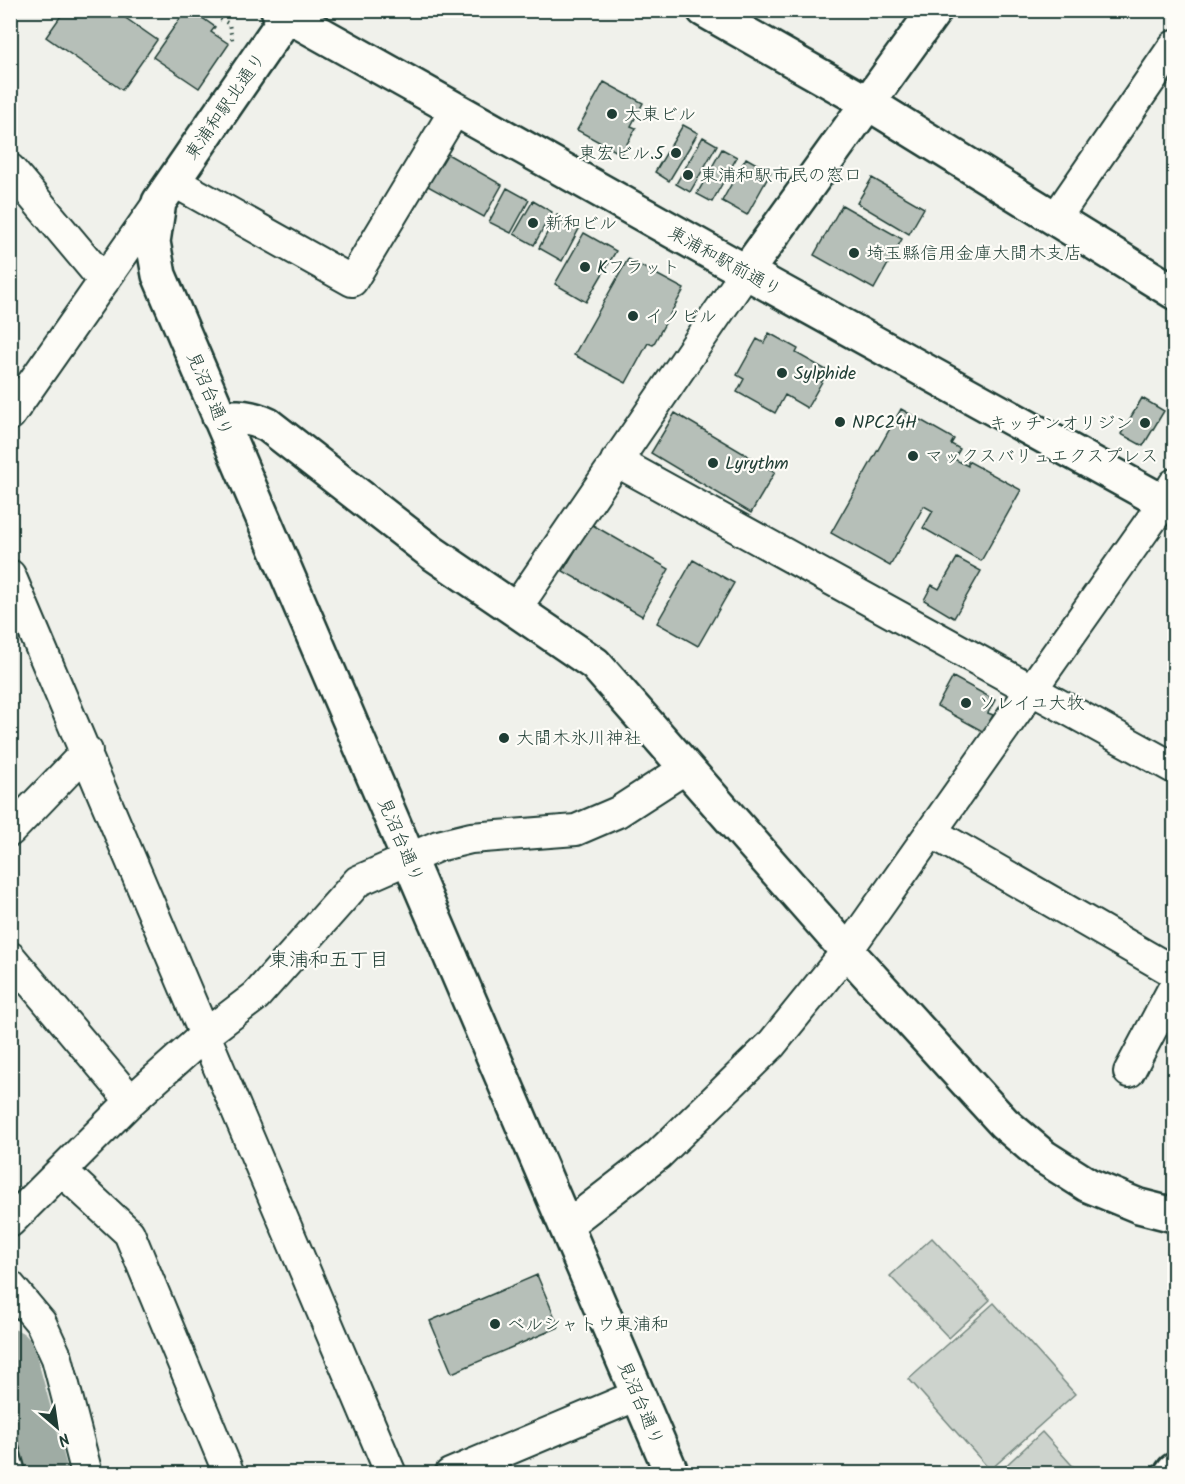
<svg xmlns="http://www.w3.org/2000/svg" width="1185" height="1484" font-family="Kalam,'Klee One',sans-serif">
	<rect width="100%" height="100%" fill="#f0f1eb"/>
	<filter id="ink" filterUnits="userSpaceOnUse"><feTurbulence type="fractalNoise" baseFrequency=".0167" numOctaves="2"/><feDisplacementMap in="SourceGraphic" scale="12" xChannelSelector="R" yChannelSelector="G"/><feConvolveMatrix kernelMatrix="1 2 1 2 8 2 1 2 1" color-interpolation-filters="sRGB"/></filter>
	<g filter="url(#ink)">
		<!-- green -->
		<path fill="#cdd3cd" stroke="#768880" stroke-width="1.5" d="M932 1238 990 1300 949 1338 890 1276Z
			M994 1303 1075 1394 990 1470 909 1379Z
			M1042 1432 1079 1473H998Z"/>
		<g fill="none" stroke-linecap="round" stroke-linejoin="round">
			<!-- river -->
			<path stroke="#9faca4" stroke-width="46" d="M10 1352 14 1360 45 1474"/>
		</g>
		<!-- building -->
		<path fill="#b6bfb8" stroke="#1f3d34" stroke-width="1.5" d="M65 10H114L157 40 122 90 46 37Z
			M186 10H191L215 27 211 32 229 44 199 88 153 57Z
			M604 82 643 103 631 126 636 128 621 154 577 130Z
			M683 125 698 133 669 181 655 172Z
			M703 137 717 145 690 192 676 184Z
			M722 149 737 157 712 202 697 194Z
			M444 152 502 185 484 217 426 185Z
			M746 158 771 172 747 215 722 201Z
			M872 178 924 208 909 234 857 203Z
			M507 188 529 200 511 233 489 222Z
			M533 201 552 212 534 245 514 234Z
			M842 205 902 239 874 289 814 255Z
			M557 215 580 227 562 261 539 248Z
			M584 233 616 251 586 302 555 284Z
			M628 259 684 289 653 345 648 343 626 383 574 355Z
			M769 333 798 349 796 353 828 371 807 408 785 395 775 413 737 392 744 379 737 375 757 339 764 343Z
			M1142 398 1164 411 1143 446 1121 434Z
			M901 409 954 439 951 444 960 449 954 459 968 466V461L1021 490 981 561 923 528 933 511 924 506 890 566 831 533Z
			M675 413 775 472 751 513 651 453Z
			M591 524 669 569 642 616 563 571Z
			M957 558 981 571 954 618 924 600 932 585 939 589Z
			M693 560 734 583 698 646 657 623Z
			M953 677 995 700 988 713 993 715 984 732 937 706Z
			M537 1275 559 1327 452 1373 430 1321Z"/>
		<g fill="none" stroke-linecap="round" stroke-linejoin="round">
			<defs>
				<path id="service" d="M10 1447 18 1474"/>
				<path id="minor" d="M10 169 104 281
					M173 181 352 281 455 110
					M1055 219 1174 46
					M10 415 159 202
					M616 461 1174 768
					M10 575 391 1474
					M515 610 746 272
					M10 831 87 751
					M931 832 1174 972
					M10 957 131 1101
					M1129 1072 1174 987
					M62 1171 129 1233 229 1474
					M10 1222 131 1101 206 1034 256 996 358 881 438 846 471 838 576 830 618 812 686 768
					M565 1227 658 1155 771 1045 847 951 1164 502 1174 484
					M10 1286 41 1323 57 1358 87 1474
					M450 1474 638 1395"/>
				<path id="tertiary" d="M291 10 159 202 153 242 159 275 672 1474
					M704 10 868 103 1174 292
					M746 272 935 10
					M219 417C238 416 251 417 268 425L431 552 595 664 847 951 1004 1123 1044 1157 1088 1185 1139 1206 1174 1215
					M1171 1474 1174 1470"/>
				<path id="secondary" d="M278 10 746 272 1174 508"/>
			</defs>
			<!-- service casing -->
			<use href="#service" stroke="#1f3d34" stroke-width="20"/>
			<!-- minor casing -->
			<use href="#minor" stroke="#1f3d34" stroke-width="34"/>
			<!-- tertiary casing -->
			<use href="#tertiary" stroke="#1f3d34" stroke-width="38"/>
			<!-- secondary casing -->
			<use href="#secondary" stroke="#1f3d34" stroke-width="38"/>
			<!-- path -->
			<path stroke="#1f3d34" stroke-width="4" stroke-dasharray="1.5 4.5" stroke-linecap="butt" d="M205 10 229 24 233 43"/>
			<!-- service -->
			<use href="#service" stroke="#fdfcf7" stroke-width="15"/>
			<!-- minor -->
			<use href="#minor" stroke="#fdfcf7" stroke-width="30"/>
			<!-- tertiary -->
			<use href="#tertiary" stroke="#fdfcf7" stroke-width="33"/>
			<!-- secondary -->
			<use href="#secondary" stroke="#fdfcf7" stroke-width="33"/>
		</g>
	</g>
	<!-- markers -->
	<g fill="#1f3d34" stroke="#fdfcf7" stroke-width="2">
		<circle cx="612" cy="114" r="6"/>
		<circle cx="676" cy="153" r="6"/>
		<circle cx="688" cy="175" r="6"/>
		<circle cx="533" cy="223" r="6"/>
		<circle cx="854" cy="253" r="6"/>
		<circle cx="585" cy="267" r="6"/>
		<circle cx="633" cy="316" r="6"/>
		<circle cx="782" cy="373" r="6"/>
		<circle cx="840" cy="422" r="6"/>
		<circle cx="1145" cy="423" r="6"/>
		<circle cx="913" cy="456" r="6"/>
		<circle cx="713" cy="463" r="6"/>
		<circle cx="966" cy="703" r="6"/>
		<circle cx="504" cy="738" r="6"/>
		<circle cx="495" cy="1324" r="6"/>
	</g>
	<g text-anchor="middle" stroke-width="4.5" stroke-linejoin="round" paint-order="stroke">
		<!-- street labels -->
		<g font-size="18" fill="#1f3d34" stroke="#fdfcf7">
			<text transform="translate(225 106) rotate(-55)" y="6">東浦和駅北通り</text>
			<text transform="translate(725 261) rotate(29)" y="6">東浦和駅前通り</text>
			<text transform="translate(210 394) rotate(67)" y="6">見沼台通り</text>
			<text transform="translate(401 840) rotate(67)" y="6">見沼台通り</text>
			<text transform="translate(641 1403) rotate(67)" y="6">見沼台通り</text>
		</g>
		<!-- poi labels -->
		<g font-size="18" fill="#1f3d34" stroke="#fdfcf7" text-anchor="start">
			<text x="624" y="120">大東ビル</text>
			<text x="664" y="159" text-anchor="end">東宏ビル.5</text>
			<text x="700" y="181">東浦和駅市民の窓口</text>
			<text x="545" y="229">新和ビル</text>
			<text x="866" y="259">埼玉縣信用金庫大間木支店</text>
			<text x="597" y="273">Kフラット</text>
			<text x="645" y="322">イノビル</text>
			<text x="794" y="379">Sylphide</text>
			<text x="852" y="428">NPC24H</text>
			<text x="1133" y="429" text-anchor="end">キッチンオリジン</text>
			<text x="925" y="462">マックスバリュエクスプレス</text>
			<text x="725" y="469">Lyrythm</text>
			<text x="978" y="709">ソレイユ大牧</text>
			<text x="516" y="744">大間木氷川神社</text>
			<text x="507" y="1330">ベルシャトウ東浦和</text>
		</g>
		<!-- neighbourhood labels -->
		<g font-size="20" fill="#1f3d34" stroke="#fdfcf7">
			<text x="329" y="966">東浦和五丁目</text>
		</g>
	</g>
	<!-- margin -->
	<rect width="1185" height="1484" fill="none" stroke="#fdfcf7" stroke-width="36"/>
	<rect x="18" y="18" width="1149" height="1448" fill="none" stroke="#1f3d34" stroke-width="2" filter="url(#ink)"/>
	<!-- north arrow -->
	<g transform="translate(57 1427) rotate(151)" stroke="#fdfcf7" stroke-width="4.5" paint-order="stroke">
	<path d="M0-4.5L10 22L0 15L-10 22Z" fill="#1f3d34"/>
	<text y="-9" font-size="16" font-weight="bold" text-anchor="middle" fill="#1f3d34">N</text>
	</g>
</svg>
